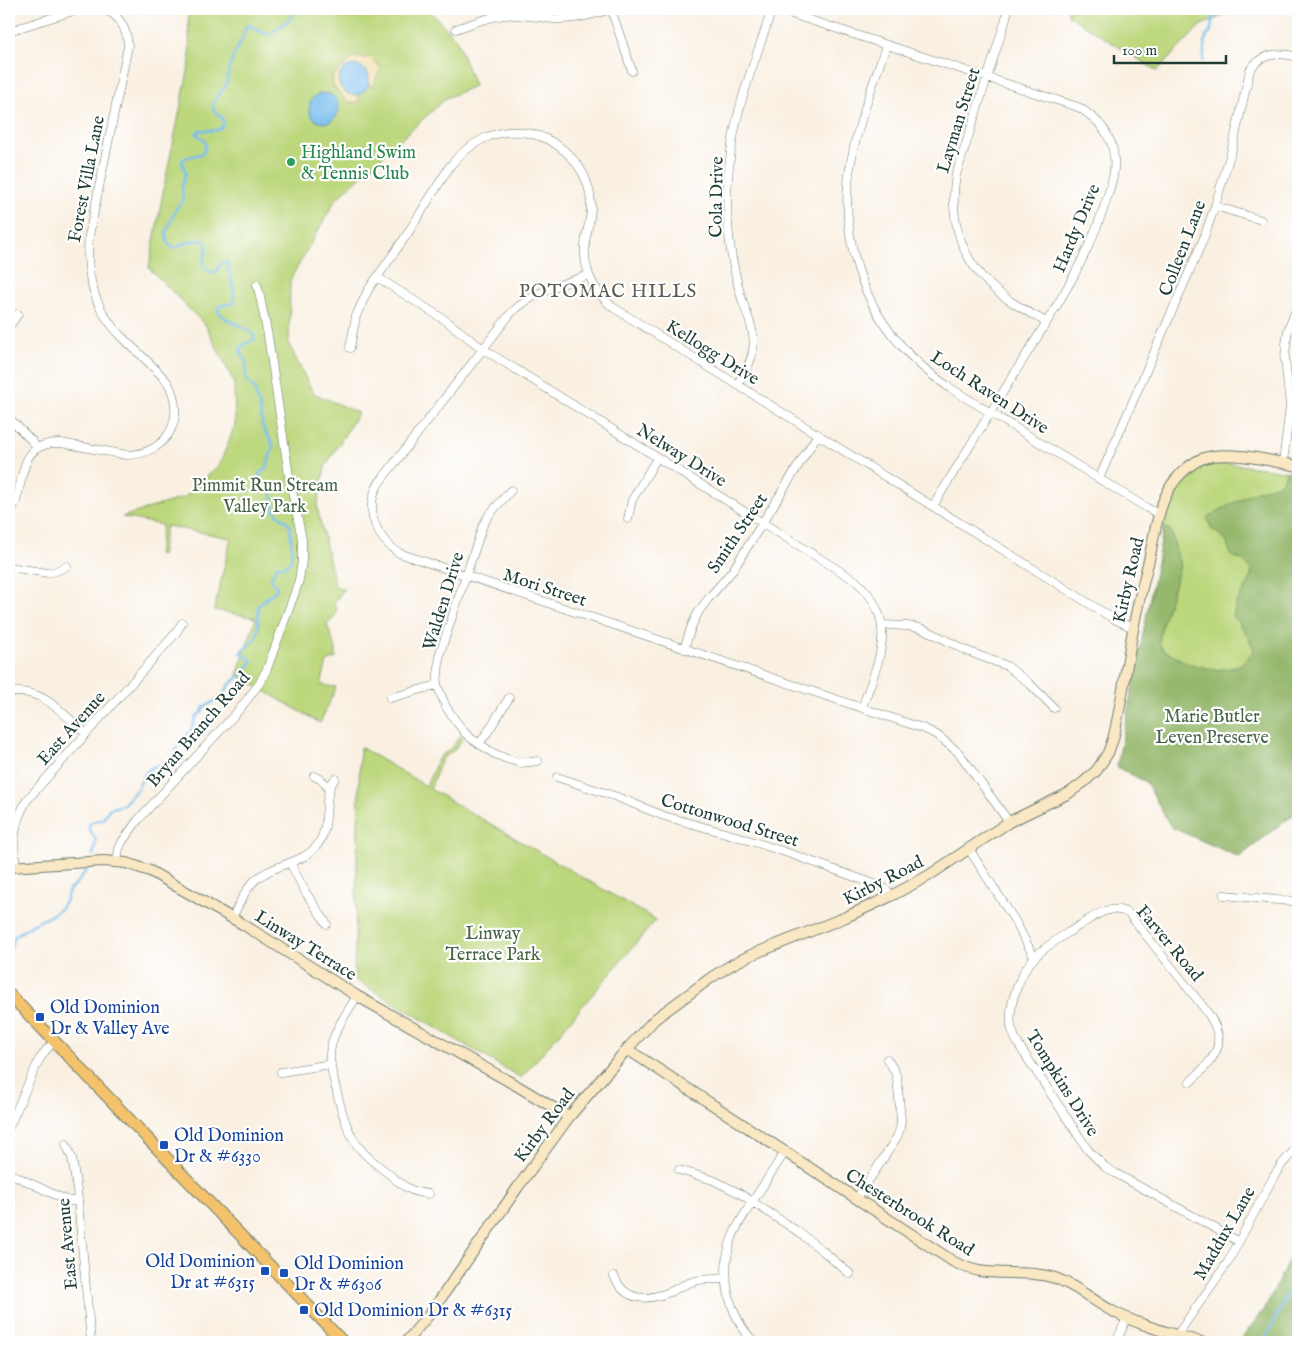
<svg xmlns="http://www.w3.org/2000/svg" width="1307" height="1351" font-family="'IM FELL English',serif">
	<rect width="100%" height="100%" fill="#fff"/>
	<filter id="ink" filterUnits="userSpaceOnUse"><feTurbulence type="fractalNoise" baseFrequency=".02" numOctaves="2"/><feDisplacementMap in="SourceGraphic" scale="10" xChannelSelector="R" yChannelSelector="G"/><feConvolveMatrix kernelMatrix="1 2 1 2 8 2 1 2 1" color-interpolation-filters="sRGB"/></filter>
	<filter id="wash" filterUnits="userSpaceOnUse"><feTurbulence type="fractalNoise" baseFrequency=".0096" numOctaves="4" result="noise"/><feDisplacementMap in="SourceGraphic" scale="20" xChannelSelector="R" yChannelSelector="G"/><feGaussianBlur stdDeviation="1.12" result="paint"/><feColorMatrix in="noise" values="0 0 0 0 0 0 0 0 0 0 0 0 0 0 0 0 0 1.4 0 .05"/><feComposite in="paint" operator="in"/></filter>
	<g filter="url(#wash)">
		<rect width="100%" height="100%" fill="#f9f0e2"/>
		<!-- green -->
		<path fill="#bcd77c" stroke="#6e8a58" d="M188 9H428L457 40 474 86 446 98 336 199 290 280 289 345 313 393 358 413 325 467 317 507 335 586 344 589 334 603 337 609 335 616 327 625 336 649V658L327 662 321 685 336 687 320 723 237 675 256 618 214 610 231 538 166 526 161 556 158 555 162 525 122 517 185 497 220 464 235 425 234 382 206 326 149 268 165 182 190 62Z
			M1068 9H1238L1200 26 1157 71 1068 15Z
			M1210 463H1226L1298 473V811L1239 857 1171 827 1146 782 1117 767 1170 496C1178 480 1192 468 1210 463Z
			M460 736 463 738 454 750 442 759 430 789 656 920 521 1078 354 979 360 747 426 786 439 757 451 748Z"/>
		<!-- forest -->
		<path fill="#95b86c" stroke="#5a7a50" d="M1287 471 1298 473V811L1239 857 1171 827 1146 782 1117 767 1164 527 1171 531 1180 566 1162 625 1159 642 1163 650 1189 664 1217 670 1236 667 1246 660 1254 650 1248 636 1233 616 1237 601 1249 583 1252 570 1244 561 1231 555 1226 540 1211 528 1207 517 1252 493 1281 483Z
			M1298 1234V1342H1239L1243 1339V1337L1268 1303 1290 1257Z"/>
		<!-- sand -->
		<path fill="#eeda9e" stroke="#868c69" d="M354 57 362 58 371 57 382 69 378 74 373 87 369 85V76L367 71 339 80C339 90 350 96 359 95V102L353 103 346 101 333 86 332 76Z"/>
		<!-- water -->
		<path fill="#75bced" stroke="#4a7c90" d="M339 80a15 15 0 1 1 30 0a15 15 0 1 1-30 0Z
			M309 108a15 15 0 1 1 30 0a15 15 0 1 1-30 0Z"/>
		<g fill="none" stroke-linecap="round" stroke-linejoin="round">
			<!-- stream -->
			<path stroke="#75bced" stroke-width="2.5" d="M1203 61 1206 36 1210 33 1215 9
				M93 855 96 840 89 829V825L92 822 103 819 109 809 123 805 138 788 144 775 149 769 174 759 176 757V750L178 746 191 730 196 717 202 712 204 707 222 697 229 685 240 676 251 663 252 661C249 657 243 657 241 652L242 650C263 638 258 625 258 606L277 589V587L271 581V578L277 566H285L291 560 292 552 290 526C287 520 278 516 274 510 274 503 273 495 269 488 265 482 260 481 259 474L266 469 273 447 272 443 263 428 259 404 256 397 255 389 246 380C245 374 247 368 246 363 246 359 244 358 242 355 236 345 248 343 255 339 252 326 227 325 218 311L219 306 234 303C234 297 234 290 233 285 231 278 228 271 228 263L225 262 221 264 216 272C211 274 205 270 203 264 204 257 209 250 206 242 195 237 185 244 174 248L169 245 167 240 166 233 176 209 183 200 182 185 186 173 182 162V160C193 152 208 160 205 141L196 134 200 130C207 130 218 133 222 126 228 117 213 115 213 107 213 98 221 94 225 87 228 82 227 74 229 68 232 58 237 49 242 39 244 34 244 30 247 25 255 26 261 35 270 34L291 18 295 9
				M9 956 12 943 15 936 34 924 50 916 60 909 65 902 69 890 76 884 88 868
				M1263 1342C1275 1322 1283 1300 1295 1280L1298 1279"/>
		</g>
	</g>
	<g filter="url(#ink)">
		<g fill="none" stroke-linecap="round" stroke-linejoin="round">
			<defs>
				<path id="street" d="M611 9 632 71
					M776 9 1078 107C1097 118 1112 134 1114 157 1116 171 1111 185 1107 198 1087 264 1047 321 1011 379 985 421 959 463 933 506
					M1008 9 1005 22 956 175C949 215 959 255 989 284 1005 300 1027 311 1046 322
					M456 29C471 24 487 17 504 15 521 13 537 18 554 19 574 20 592 15 611 9
					M9 31 80 9
					M886 45C874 83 858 122 851 162 839 224 857 295 899 343 914 361 931 375 950 388L1147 508 1159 514
					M1215 206 1261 220
					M589 275C559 285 535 291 511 313L386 474C383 478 379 482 377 487 364 512 378 540 399 553L925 729 937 735 959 753 1009 822
					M377 277 445 320 483 349 856 581C901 621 878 661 862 708
					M9 327 18 314
					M350 348 356 316 368 290 406 236 450 166C467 145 491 130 519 132 558 135 591 167 591 207 591 218 588 227 586 237 581 266 592 291 614 308L1114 619 1133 628
					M737 385C744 374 751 363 753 350 756 333 748 318 743 302 738 288 735 273 732 258 725 217 726 174 734 133 742 91 759 50 772 9
					M9 418 32 441 37 448
					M1283 463 1290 406 1285 359 1286 344 1288 330 1298 305
					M1099 479 1203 240 1215 206 1233 145 1250 70C1261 53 1280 52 1298 57
					M511 490 489 515 483 525 440 653 437 685 446 707 455 720 465 733 472 739 493 753 507 759 521 763 538 761
					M9 515C11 510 14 506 16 501 25 473 20 442 61 443L127 455C167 454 187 419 168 383 154 366 137 352 121 336 94 309 85 274 89 236L128 46C127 29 120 15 103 9
					M628 519 632 500 657 458
					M9 567 48 573 56 571 67 566
					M882 625 907 626 920 628 932 633 967 651 1007 666 1030 684 1054 708
					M684 649 692 625 699 611 708 599 733 570 818 434
					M9 693C42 686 63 714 86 734
					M390 698 437 685
					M479 744 487 733 509 698
					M314 776C322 779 327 783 329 792
					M557 777 617 797 664 816 736 836 788 853 880 886 886 889 891 896
					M969 849 1015 921 1034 957
					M117 861 119 849 122 842 138 820 239 710 259 684 267 669 294 595 299 580 302 561V539L289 476 268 336 259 292 257 285
					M290 863 306 893 327 924
					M16 867C13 840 13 824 27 800L161 650 176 633 182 623
					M1224 895 1298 902
					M232 918C239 905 246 886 259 877 277 863 304 864 318 844 332 825 321 794 335 779
					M357 996C348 1011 334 1030 331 1047 328 1059 332 1072 335 1085 341 1108 346 1133 362 1151 370 1160 380 1167 389 1174 402 1185 411 1193 429 1194
					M281 1072 331 1064
					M1190 1082C1218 1055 1230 1042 1204 1008L1129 914C1109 902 1094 917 1077 927 1063 936 1048 944 1036 956 1020 971 1008 1005 1011 1026 1013 1034 1016 1041 1020 1047L1088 1150 1105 1167 1115 1173 1238 1241
					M9 1127 39 1060 46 1050 55 1041
					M66 1144 72 1158 77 1190 91 1342
					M679 1170 713 1180 739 1193 797 1231 823 1251 850 1274
					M9 1173 66 1200 72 1201 78 1200
					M857 1198 883 1159 897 1137 900 1129 901 1120 897 1078 894 1070 887 1059
					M614 1276C625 1302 647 1301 670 1292 678 1288 686 1283 695 1281 705 1278 716 1279 727 1279
					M1177 1335 1228 1262 1274 1176 1283 1163 1298 1146
					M754 1342C728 1315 719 1273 732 1238 736 1227 743 1217 749 1207 761 1189 773 1170 785 1152
					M1116 1342 1127 1318"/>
				<path id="secondary" d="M9 867 104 861 126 863 150 871 244 925 357 996 519 1087 569 1117
					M627 1049 954 1262C964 1267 975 1271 986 1272 1010 1274 1032 1271 1055 1278 1076 1285 1094 1302 1114 1312 1139 1325 1173 1334 1201 1342
					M406 1342 432 1311 518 1187 569 1117 627 1049 655 1019 712 977 733 964 751 955 846 917 891 896 928 876 1009 822 1069 793 1084 782 1097 770 1108 753 1113 739C1122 703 1126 666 1133 630 1137 607 1143 583 1149 560 1154 537 1157 512 1168 491 1175 478 1188 465 1201 459 1225 449 1272 461 1298 466"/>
				<path id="primary" d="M9 994 343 1342"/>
			</defs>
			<!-- street casing -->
			<use href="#street" stroke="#6b7c71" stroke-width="9"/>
			<!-- secondary casing -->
			<use href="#secondary" stroke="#6b7c71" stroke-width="12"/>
			<!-- primary casing -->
			<use href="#primary" stroke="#6b7c71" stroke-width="13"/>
			<!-- street -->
			<use href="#street" stroke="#fff" stroke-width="8"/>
			<!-- secondary -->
			<use href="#secondary" stroke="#fae7c3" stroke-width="10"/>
			<!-- primary -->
			<use href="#primary" stroke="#f3c26a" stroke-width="11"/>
		</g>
	</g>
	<!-- markers -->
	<circle fill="#2e9e5b" stroke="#fff" stroke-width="2" cx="291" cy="162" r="5"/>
	<g fill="#1a4fb4" stroke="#fff" stroke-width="2">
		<rect x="35" y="1012" width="10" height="10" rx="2.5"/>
		<rect x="159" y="1140" width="10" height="10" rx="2.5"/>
		<rect x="260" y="1266" width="10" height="10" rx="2.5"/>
		<rect x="279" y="1268" width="10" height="10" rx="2.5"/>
		<rect x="299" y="1305" width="10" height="10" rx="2.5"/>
	</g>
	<g text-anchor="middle" stroke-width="4.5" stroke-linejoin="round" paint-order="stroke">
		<!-- street labels -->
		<g font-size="18" fill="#1f3d34" stroke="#fff">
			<text transform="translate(958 120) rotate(-73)" y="6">Layman Street</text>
			<text transform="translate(86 179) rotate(-79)" y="6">Forest Villa Lane</text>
			<text transform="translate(716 197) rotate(-89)" y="6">Cola Drive</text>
			<text transform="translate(1076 228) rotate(-67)" y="6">Hardy Drive</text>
			<text transform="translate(1182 248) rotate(-69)" y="6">Colleen Lane</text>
			<text transform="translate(713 352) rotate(32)" y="6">Kellogg Drive</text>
			<text transform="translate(990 392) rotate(33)" y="6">Loch Raven Drive</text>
			<text transform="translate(682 455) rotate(32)" y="6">Nelway Drive</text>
			<text transform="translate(737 533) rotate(-56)" y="6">Smith Street</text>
			<text transform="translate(1128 580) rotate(-77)" y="6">Kirby Road</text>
			<text transform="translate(545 587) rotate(18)" y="6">Mori Street</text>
			<text transform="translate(443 601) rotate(-73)" y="6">Walden Drive</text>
			<text transform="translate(71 728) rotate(-48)" y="6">East Avenue</text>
			<text transform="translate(198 729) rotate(-49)" y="6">Bryan Branch Road</text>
			<text transform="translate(730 820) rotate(17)" y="6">Cottonwood Street</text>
			<text transform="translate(883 880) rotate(-27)" y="6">Kirby Road</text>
			<text transform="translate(1170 943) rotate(50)" y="6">Farver Road</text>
			<text transform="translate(306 945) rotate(32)" y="6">Linway Terrace</text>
			<text transform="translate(1063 1083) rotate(58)" y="6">Tompkins Drive</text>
			<text transform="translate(544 1125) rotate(-53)" y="6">Kirby Road</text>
			<text transform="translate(910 1212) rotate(32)" y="6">Chesterbrook Road</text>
			<text transform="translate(1224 1233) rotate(-60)" y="6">Maddux Lane</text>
			<text transform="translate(67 1244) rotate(-95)" y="6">East Avenue</text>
		</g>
		<!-- leisure labels -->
		<g font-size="18" fill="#27864d" stroke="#fff" text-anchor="start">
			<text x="301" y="158">Highland Swim<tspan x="301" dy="21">&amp; Tennis Club</tspan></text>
		</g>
		<!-- park labels -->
		<g font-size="18" fill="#466446" stroke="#fff">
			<text x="265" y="491">Pimmit Run Stream<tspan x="265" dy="21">Valley Park</tspan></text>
			<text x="1212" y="722">Marie Butler<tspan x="1212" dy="21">Leven Preserve</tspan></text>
			<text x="493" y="939">Linway<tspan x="493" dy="21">Terrace Park</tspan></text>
		</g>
		<!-- transit labels -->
		<g font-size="18" fill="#164399" stroke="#fff" text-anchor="start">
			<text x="50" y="1013">Old Dominion<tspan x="50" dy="21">Dr &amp; Valley Ave</tspan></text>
			<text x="174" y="1141">Old Dominion<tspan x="174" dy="21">Dr &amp; #6330</tspan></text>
			<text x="255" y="1267" text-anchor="end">Old Dominion<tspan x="255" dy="21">Dr at #6315</tspan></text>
			<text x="294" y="1269">Old Dominion<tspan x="294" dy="21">Dr &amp; #6306</tspan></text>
			<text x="314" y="1316">Old Dominion Dr &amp; #6315</text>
		</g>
		<!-- neighbourhood labels -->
		<g font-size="19" letter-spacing="1" fill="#5b5d54" stroke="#fff">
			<text x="608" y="297">POTOMAC HILLS</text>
		</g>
	</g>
	<!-- margin -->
	<rect width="1307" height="1351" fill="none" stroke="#fff" stroke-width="30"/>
	<!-- scale -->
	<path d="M1114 55v8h112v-8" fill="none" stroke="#1f3d34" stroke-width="2.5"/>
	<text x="1122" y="55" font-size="15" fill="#1f3d34" stroke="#ffffff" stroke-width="4" paint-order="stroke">100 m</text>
</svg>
